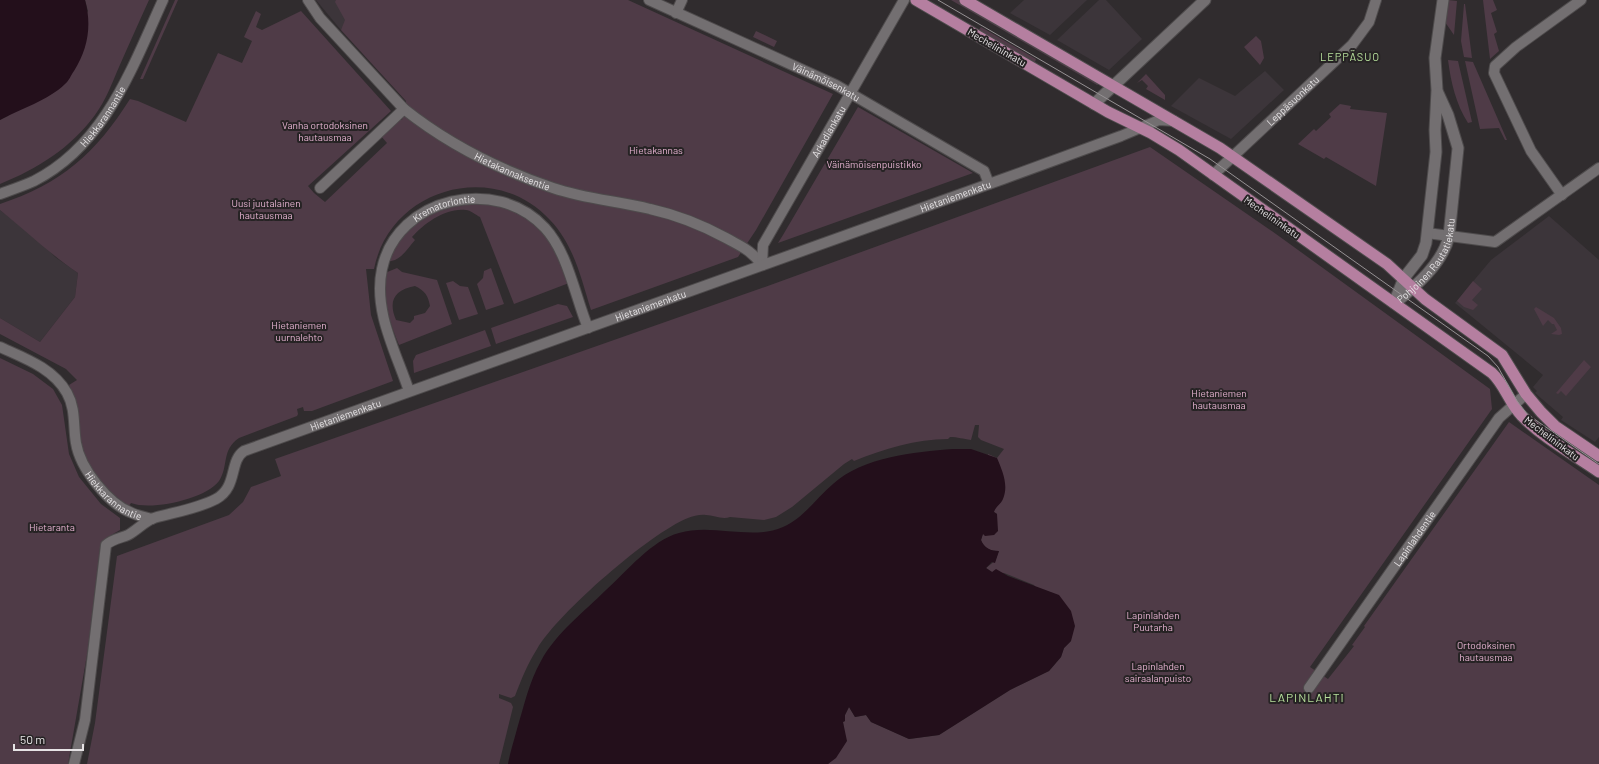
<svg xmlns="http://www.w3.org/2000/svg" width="1599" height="764" font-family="Barlow,sans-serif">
	<rect width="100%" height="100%" fill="#302c2e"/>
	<!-- built -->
	<path fill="#3c353a" d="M316 0H384L345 25 341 30Z
		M1024 0H1087L1050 35 1010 13Z
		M1099 0H1106L1142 39 1109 70 1057 40Z
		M1265 71 1284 90 1231 139 1171 106 1199 78 1235 96Z
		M0 210 44 245 55 257 78 273 75 297 40 342 0 318Z
		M1549 216 1599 260V437L1595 442 1561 420 1563 417 1535 393 1537 391 1533 387 1543 375 1455 303 1491 260Z"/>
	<!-- green -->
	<path fill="#4f3b47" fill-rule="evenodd" d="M85 0H149C139 22 129 44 119 67 112 83 106 100 95 115 71 148 37 169 0 184V120L8 116 88 11Z
		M175 0H178L143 79H140Z
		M336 0H628L833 94 756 230 738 257 591 310C581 278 574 245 550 220 494 159 390 188 374 269H366L371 315 393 381 312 411H304L303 407 297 409 298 414 297 416 239 438C221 450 229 466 219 481 206 499 151 511 131 503L129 506C108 492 83 468 80 442 77 420 80 405 69 385L77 380 66 369 0 334V318L40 342 75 297 78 273C50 254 26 231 0 210V204C61 184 96 153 130 99L138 101 186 122 218 53 242 63 252 41 244 37 256 11 261 14 256 27 262 30 301 11 391 111 308 186 314 193 325 202 387 143 380 135 398 117 402 120 406 101 341 30 345 20 335 2Z
		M951 0H958L1099 84 1097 85Z
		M1448 0 1457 1 1454 35 1445 22Z
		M1483 0H1493L1497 10 1491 13 1497 32 1494 34 1499 51 1490 59Z
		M1464 4H1465L1472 58 1464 57 1461 41Z
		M981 27 1036 59 1035 62 978 31Z
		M756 31 777 41 774 47 753 37Z
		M1256 36 1261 41 1264 58 1260 65 1244 47Z
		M1448 60 1458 61 1472 122 1468 123C1456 104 1451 83 1448 60Z
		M1465 61 1473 62 1507 140H1505L1499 128 1480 129Z
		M1146 74 1165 95V100L1146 89 1148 86 1142 80 1137 83Z
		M1340 104 1351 106 1350 109 1387 113 1376 186 1326 157 1324 159 1298 144 1314 129 1316 131 1331 117 1329 114Z
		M858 107 973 173 778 243 783 235Z
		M1150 147 1276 234 1490 389 1492 409 1310 667 1328 679 1354 646 1352 645 1365 627 1364 626 1509 422 1599 485V764H828L845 743 843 722 845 721V715L849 707 855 717 866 715 871 722 909 739 939 735 1010 690 1049 671 1061 657 1064 648 1071 641 1034 585 1004 573 992 572 986 568 995 561 999 551C991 551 984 549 981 540L983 533 994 535 997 529V514L994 512 988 454 997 458 1004 449 981 440 978 437 979 425H975L971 440C963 439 958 437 950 437L948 439C916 439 884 449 854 461L852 459 844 464 792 507 776 517 764 520 730 517C722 520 714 515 706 515 701 514 693 516 688 518 650 533 558 613 537 649 528 663 521 680 515 696L511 698 499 694V698L511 703 513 707 499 764H87L95 723 117 556 229 515 243 502 251 487 281 476 275 459 765 287Z
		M476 201 514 210 536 224 554 245 569 283 514 304 480 217C476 215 470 210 466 210 447 207 424 223 412 237L415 240C408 248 400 262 388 261L403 234 437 209Z
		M397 268 402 272 437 280 452 324 399 345C389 321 382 298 385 273ZM415 286C425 291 428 295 430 306L425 313 414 316V319L410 323 396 320C388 301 394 290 415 286Z
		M491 268 504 304 486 310 477 284 483 278 484 271Z
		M453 281 460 286 468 287 478 314 459 320 446 283Z
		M1473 281 1482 289 1472 300 1478 305 1473 310 1464 307 1457 301Z
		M558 304 567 306 573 317 496 344 491 328Z
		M1536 307 1554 318 1561 328 1562 334 1559 335 1551 334 1557 330 1554 324H1552L1548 320 1543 326 1534 309Z
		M485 330 491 346 414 373 413 361 416 355Z
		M0 358 33 374 53 389 62 405 69 454 79 477 101 504 120 518V530L106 538 100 548 88 649 68 764H0Z
		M1584 360 1591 367 1566 396 1561 391 1558 394 1556 393Z"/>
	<!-- water -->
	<path fill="#230f1b" d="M0 0H85C92 25 88 49 74 71 71 75 69 81 65 84 49 100 20 109 0 120Z
		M953 449H971L997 458C1002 470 1009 485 1003 499 1001 504 996 506 994 512L997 514 998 531 994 535 985 536 983 534 981 540C984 548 991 551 999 551L995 563 992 562 986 568 992 572 996 569 1008 576 1059 595 1071 611 1075 626 1071 641 1064 648 1061 657 1049 671 1010 690 939 735 909 739 871 722 866 715 855 717 849 707 845 715V721L843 722 847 741 836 758 828 764H508C510 752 514 741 517 729 524 706 529 682 541 661 556 633 584 612 606 590 626 572 652 540 679 533 713 523 751 541 783 527 804 518 816 498 833 484 863 457 914 452 953 449Z"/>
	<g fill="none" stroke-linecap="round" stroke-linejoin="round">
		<defs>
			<g id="minor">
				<path id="s1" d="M308 0 320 18 404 109C448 144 500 170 553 188 585 199 618 201 650 209 677 215 702 225 726 238 742 247 751 250 762 265"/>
				<path id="s2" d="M649 0 836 85 984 171 989 184"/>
				<path d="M676 13 682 0"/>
				<path id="s3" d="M1213 175 1352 45 1369 22 1376 0"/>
				<path d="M320 188 404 109"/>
				<path id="s4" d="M0 194C11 190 23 186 34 181 105 145 132 68 163 0"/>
				<path d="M1562 195 1531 151 1494 73 1495 66 1516 47 1581 0"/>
				<path d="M1427 233 1495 242 1599 168"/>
				<path id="s5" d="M762 265 763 245 904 0"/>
				<path id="s6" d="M0 347C24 358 53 368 67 393 76 409 73 426 76 443 80 468 108 504 132 513 138 516 146 517 152 519"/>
				<path id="s7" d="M409 391C396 352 373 311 382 269 397 197 497 175 545 228 568 253 575 296 588 328"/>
				<path id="s8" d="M1309 688 1499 418 1526 394"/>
				<path id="s9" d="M74 764 85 720 106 545C112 539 121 538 128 535 137 530 145 521 154 518 175 512 197 509 216 499 238 487 229 461 244 451L1003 179 1121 136 1159 120 1174 121"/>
			</g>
			<path id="tertiary" d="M1094 104 1205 0"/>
			<g id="secondary">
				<path d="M1394 303 1404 278 1422 255 1426 243 1436 152 1435 130 1437 90 1435 58 1443 0"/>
				<path id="s10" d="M1395 303C1416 286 1443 263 1449 236L1458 148 1448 115 1438 93"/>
			</g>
			<path id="primary" d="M916 0 1108 112 1151 133 1179 150 1492 373C1505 385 1509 403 1522 416 1543 438 1573 454 1599 472
				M965 0 1220 148 1387 264 1425 299 1502 355 1526 394 1541 412 1555 426 1599 456"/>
		</defs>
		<!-- minor casing -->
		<use href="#minor" stroke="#4e4b4c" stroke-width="12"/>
		<!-- tertiary casing -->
		<use href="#tertiary" stroke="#4e4b4c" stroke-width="13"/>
		<!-- secondary casing -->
		<use href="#secondary" stroke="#4e4b4c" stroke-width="13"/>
		<!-- primary casing -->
		<use href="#primary" stroke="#4e4b4c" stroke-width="13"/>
		<!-- minor -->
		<use href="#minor" stroke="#736f71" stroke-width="10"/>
		<!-- tertiary -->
		<use href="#tertiary" stroke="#736f71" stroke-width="11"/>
		<!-- secondary -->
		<use href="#secondary" stroke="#736f71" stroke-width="11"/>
		<!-- primary -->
		<use href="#primary" stroke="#b57fa0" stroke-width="11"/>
		<!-- tram -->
		<path stroke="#959193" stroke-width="1" d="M938 0 1210 159 1488 356 1498 367 1517 401 1527 414 1599 464"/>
	</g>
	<g text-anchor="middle" stroke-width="4" stroke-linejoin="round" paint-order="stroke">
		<!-- street labels -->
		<g font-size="10" fill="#e6e3e5" stroke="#262324">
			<text transform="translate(997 47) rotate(30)" y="4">Mechelininkatu</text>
			<text dy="4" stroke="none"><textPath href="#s2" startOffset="195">Väinämöisenkatu</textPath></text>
			<text dy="4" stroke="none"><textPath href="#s3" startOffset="109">Leppäsuonkatu</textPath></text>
			<text dy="4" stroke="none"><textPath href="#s4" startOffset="132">Hiekkarannantie</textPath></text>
			<text dy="4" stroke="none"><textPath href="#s5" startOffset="151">Arkadiankatu</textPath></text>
			<text dy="4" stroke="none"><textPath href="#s1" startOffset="271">Hietakannaksentie</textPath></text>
			<text dy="4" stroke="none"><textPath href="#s9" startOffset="1155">Hietaniemenkatu</textPath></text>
			<text dy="4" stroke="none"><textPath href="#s7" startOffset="220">Krematoriontie</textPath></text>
			<text transform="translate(1272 217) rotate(35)" y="4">Mechelininkatu</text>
			<text dy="4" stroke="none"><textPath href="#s10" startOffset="55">Pohjoinen Rautatiekatu</textPath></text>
			<text dy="4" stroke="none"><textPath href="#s9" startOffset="831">Hietaniemenkatu</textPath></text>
			<text dy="4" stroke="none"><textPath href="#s9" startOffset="507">Hietaniemenkatu</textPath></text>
			<text transform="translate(1552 438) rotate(37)" y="4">Mechelininkatu</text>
			<text dy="4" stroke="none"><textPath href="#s6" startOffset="201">Hiekkarannantie</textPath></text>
			<text dy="4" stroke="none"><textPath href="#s8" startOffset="183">Lapinlahdentie</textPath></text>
		</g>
		<!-- park labels -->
		<g font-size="10" fill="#e6b3d1" stroke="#262324">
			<text x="325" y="129">Vanha ortodoksinen<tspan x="325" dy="12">hautausmaa</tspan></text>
			<text x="656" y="154">Hietakannas</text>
			<text x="874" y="168">Väinämöisenpuistikko</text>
			<text x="266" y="207">Uusi juutalainen<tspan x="266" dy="12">hautausmaa</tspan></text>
			<text x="299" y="329">Hietaniemen<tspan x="299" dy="12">uurnalehto</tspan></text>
			<text x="1219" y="397">Hietaniemen<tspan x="1219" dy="12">hautausmaa</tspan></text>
			<text x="52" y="531">Hietaranta</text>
			<text x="1153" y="619">Lapinlahden<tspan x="1153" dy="12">Puutarha</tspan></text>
			<text x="1486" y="649">Ortodoksinen<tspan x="1486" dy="12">hautausmaa</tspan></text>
			<text x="1158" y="670">Lapinlahden<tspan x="1158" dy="12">sairaalanpuisto</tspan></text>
		</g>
		<!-- neighbourhood labels -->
		<g font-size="11" letter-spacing="1" fill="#b7df9b" stroke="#262324">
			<text x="1350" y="61">LEPPÄSUO</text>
		</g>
		<!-- quarter labels -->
		<g font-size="12" letter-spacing="1" fill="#b7df9b" stroke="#262324">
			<text x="1307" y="702">LAPINLAHTI</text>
		</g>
	</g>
	<!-- scale -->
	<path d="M14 744v6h69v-6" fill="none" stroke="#e6e3e5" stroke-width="2"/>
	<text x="20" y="744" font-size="12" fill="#e6e3e5" stroke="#262324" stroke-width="3" paint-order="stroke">50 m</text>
</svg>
